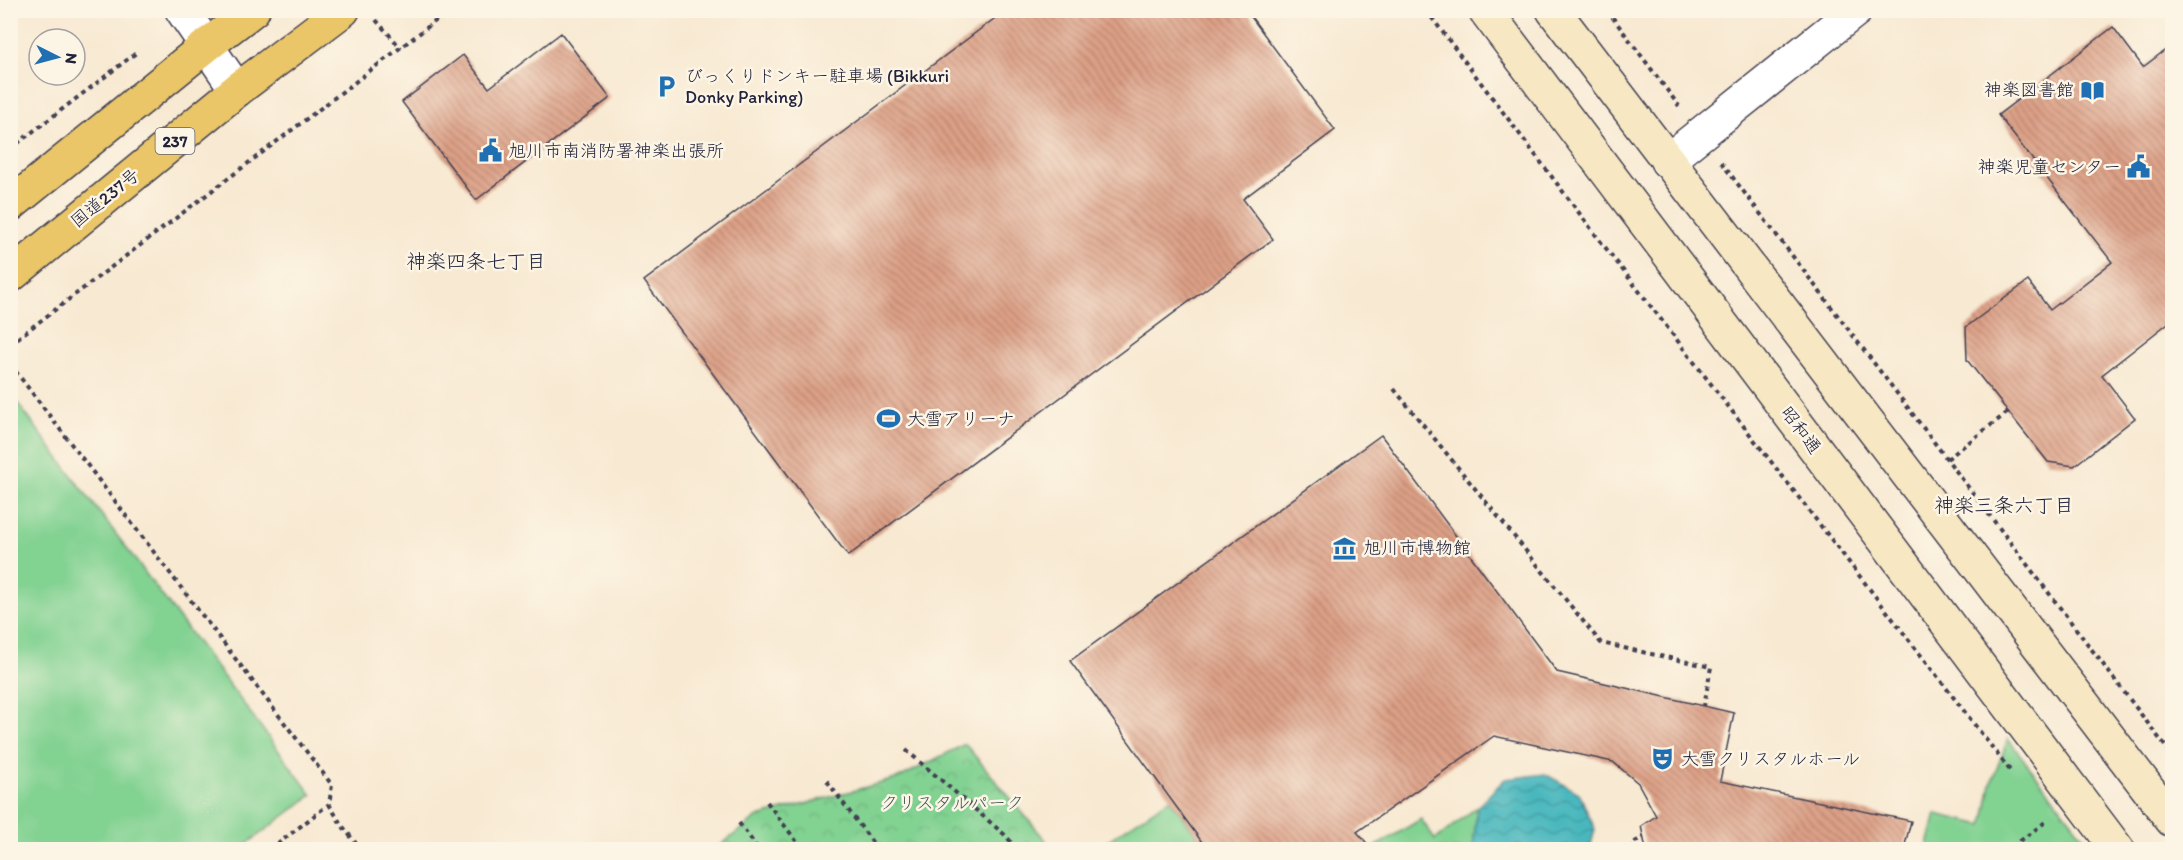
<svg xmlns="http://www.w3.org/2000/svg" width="2183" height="860" font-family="Itim,'Klee One',sans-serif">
	<defs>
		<pattern id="park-crowns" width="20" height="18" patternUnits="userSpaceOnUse" patternTransform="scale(1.5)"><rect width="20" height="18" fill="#82d292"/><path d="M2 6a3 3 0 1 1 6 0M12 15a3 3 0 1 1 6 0" fill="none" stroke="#70b47f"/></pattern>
		<pattern id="water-waves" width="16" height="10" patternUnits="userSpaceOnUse" patternTransform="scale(1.5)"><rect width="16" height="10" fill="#48b8be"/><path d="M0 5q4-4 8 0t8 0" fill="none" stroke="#3c959c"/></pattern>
		<pattern id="building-back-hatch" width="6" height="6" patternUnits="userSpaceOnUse" patternTransform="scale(1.5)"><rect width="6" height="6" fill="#dda086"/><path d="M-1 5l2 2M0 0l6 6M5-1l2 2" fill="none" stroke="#b3826f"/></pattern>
	</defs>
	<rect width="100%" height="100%" fill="#fcf5e5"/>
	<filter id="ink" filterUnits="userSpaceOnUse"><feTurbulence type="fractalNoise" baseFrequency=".0167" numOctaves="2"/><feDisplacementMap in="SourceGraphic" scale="12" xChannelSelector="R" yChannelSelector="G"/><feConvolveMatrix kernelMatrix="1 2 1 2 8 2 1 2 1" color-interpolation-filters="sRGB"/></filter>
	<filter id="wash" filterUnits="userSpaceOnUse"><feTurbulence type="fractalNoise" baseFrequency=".008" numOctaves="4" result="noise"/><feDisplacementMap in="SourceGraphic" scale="24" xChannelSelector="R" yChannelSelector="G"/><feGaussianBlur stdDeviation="1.35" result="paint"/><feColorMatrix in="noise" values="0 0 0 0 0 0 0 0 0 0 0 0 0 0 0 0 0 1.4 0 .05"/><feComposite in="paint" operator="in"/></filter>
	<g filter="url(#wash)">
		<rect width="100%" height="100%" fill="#f8e9d2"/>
		<!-- green -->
		<path fill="#82d292" stroke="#527a66" stroke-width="1.5" d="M10 393 312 795 240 849H11Z
			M2008 739 2093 849H1927L1936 814 1983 825 1991 784Z
			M1170 799 1207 849H1095Z
			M1477 807 1473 849 1370 850 1421 819 1435 840Z"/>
		<!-- park -->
		<path fill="url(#park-crowns)" stroke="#527a66" stroke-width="1.5" d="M965 744 1053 849H715L758 817 899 778Z"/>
		<!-- water -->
		<path fill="url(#water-waves)" stroke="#356d7c" stroke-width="1.5" d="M1545 774 1579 793 1595 829 1590 849H1473L1477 807 1505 779Z"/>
		<g id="blocks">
			<!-- building -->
			<path fill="url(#building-back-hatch)" d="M1006 10H1246L1335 130 1243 199 1273 239 848 556 644 281Z
				M2113 27 2143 67 2172 45V320L2102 375 2135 418 2074 466 2048 462 1967 360 1966 327 2028 281 2050 310 2112 262 1998 115Z
				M561 33 610 98 476 200 402 102 463 55 489 88Z
				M1381 435 1557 672 1734 713 1720 781 1911 821 1904 849H1646L1641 826 1656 816 1638 783 1613 762 1494 736 1357 832 1372 849H1207L1070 661Z"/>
		</g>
	</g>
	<g filter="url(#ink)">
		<use href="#blocks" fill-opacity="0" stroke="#424052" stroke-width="1.5"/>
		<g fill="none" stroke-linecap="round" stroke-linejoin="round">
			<defs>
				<path id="street" d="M182 10 237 90
					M1667 161 1856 10"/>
				<path id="secondary" d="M1485 10 2118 850
					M1553 10 2172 820"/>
				<path id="highway" d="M10 205 206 46 253 10
					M10 276 237 90 343 10"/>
			</defs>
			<!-- street casing -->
			<use href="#street" stroke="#424052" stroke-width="36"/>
			<!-- secondary casing -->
			<use href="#secondary" stroke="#424052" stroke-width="36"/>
			<!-- highway casing -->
			<use href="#highway" stroke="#424052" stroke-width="36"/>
			<!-- path -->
			<path stroke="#424052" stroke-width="4" stroke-dasharray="4.5 4.5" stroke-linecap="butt" d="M1426 10 1598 238 2012 773
				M1607 10 1679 106
				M376 20 401 48
				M10 149 136 53
				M1721 162 2172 755
				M10 344 450 10
				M10 364 332 785 329 804 341 824 361 850
				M1394 389 1601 643 1711 667 1704 706
				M1947 459 2008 412
				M906 750 1005 835 1018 850
				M827 781 878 850
				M767 802 803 850
				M739 823 759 850
				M707 847 709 850
				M270 850 329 804
				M1631 850 1632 844 1643 837
				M2019 850 2020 841 2048 820"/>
			<!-- street -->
			<use href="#street" stroke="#fff" stroke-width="33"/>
			<!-- secondary -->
			<use href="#secondary" stroke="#f7e8c3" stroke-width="33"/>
			<!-- highway -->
			<use href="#highway" stroke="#eac669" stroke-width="33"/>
		</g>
	</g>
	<!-- icons -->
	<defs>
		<symbol id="parking-bare" viewBox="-9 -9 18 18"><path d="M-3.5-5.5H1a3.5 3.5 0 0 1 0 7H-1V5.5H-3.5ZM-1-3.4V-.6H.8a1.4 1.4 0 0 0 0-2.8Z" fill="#1f6fb2" stroke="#fcf5e5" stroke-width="2.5" paint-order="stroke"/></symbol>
		<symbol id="library-bare" viewBox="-9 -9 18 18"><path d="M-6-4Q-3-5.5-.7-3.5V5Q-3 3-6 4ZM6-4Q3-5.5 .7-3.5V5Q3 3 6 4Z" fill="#1f6fb2" stroke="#fcf5e5" stroke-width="2.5" paint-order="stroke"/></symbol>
		<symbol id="civic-bare" viewBox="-9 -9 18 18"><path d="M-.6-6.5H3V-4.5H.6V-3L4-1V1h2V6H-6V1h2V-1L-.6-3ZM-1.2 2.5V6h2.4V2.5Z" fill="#1f6fb2" stroke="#fcf5e5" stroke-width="2.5" paint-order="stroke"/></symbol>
		<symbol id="stadium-bare" viewBox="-9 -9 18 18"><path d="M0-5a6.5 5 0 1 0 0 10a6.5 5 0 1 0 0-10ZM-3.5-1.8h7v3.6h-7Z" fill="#1f6fb2" stroke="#fcf5e5" stroke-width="2.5" paint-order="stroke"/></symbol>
		<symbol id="museum-bare" viewBox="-9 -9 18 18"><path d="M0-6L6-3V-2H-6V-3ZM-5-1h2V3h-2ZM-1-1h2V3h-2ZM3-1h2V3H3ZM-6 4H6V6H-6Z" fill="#1f6fb2" stroke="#fcf5e5" stroke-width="2.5" paint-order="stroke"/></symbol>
		<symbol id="theatre-bare" viewBox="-9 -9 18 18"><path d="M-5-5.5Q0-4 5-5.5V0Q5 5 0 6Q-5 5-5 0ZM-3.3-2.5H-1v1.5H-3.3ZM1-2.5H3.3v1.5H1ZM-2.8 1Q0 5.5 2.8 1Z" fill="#1f6fb2" stroke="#fcf5e5" stroke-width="2.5" paint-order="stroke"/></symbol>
	</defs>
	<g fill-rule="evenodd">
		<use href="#parking-bare" x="650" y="70" width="33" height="33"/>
		<use href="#library-bare" x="2076" y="74" width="33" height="33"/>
		<use href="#civic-bare" x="474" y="134" width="33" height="33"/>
		<use href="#civic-bare" x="2122" y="150" width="33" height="33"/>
		<use href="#stadium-bare" x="872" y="402" width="33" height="33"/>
		<use href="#museum-bare" x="1328" y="532" width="33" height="33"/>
		<use href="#theatre-bare" x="1646" y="742" width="33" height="33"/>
	</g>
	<g text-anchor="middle" stroke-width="5" stroke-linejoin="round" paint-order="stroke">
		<!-- shield labels -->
		<rect fill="#fcf5e5" stroke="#63616e" stroke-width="1.5" x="155.5" y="128" width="39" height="26" rx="4.5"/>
		<g font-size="16" font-weight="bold" fill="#22223b">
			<text x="175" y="147">237</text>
		</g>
		<!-- poi labels -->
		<g font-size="18" fill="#22223b" stroke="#fcf5e5" text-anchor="start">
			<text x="685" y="82">びっくりドンキー駐車場 (Bikkuri<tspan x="685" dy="21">Donky Parking)</tspan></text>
			<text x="2074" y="96" text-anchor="end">神楽図書館</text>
			<text x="508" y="157">旭川市南消防署神楽出張所</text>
			<text x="2121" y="173" text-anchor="end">神楽児童センター</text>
			<text x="907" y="425">大雪アリーナ</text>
			<text x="1363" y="554">旭川市博物館</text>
			<text x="1681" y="765">大雪クリスタルホール</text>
		</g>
		<!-- street labels -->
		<g font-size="18" fill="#22223b" stroke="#fcf5e5">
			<text transform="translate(105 198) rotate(-39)" y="6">国道237号</text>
			<text transform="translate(1801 430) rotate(53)" y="6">昭和通</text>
		</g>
		<!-- park labels -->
		<g font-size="18" fill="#3f5755" stroke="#fcf5e5">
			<text x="952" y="809">クリスタルパーク</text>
		</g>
		<!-- neighbourhood labels -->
		<g font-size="20" fill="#22223b" stroke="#fcf5e5">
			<text x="476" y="268">神楽四条七丁目</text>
			<text x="2004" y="512">神楽三条六丁目</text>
		</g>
	</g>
	<!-- margin -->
	<rect width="2183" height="860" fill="none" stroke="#fcf5e5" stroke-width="36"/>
	<!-- north arrow -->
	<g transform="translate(57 57) rotate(96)"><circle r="28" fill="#fcf5e5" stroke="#a5a1a1" stroke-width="1.5"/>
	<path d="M0-4.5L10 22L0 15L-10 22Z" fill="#1f6fb2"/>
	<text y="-9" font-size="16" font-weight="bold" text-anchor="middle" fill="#22223b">N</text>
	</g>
</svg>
